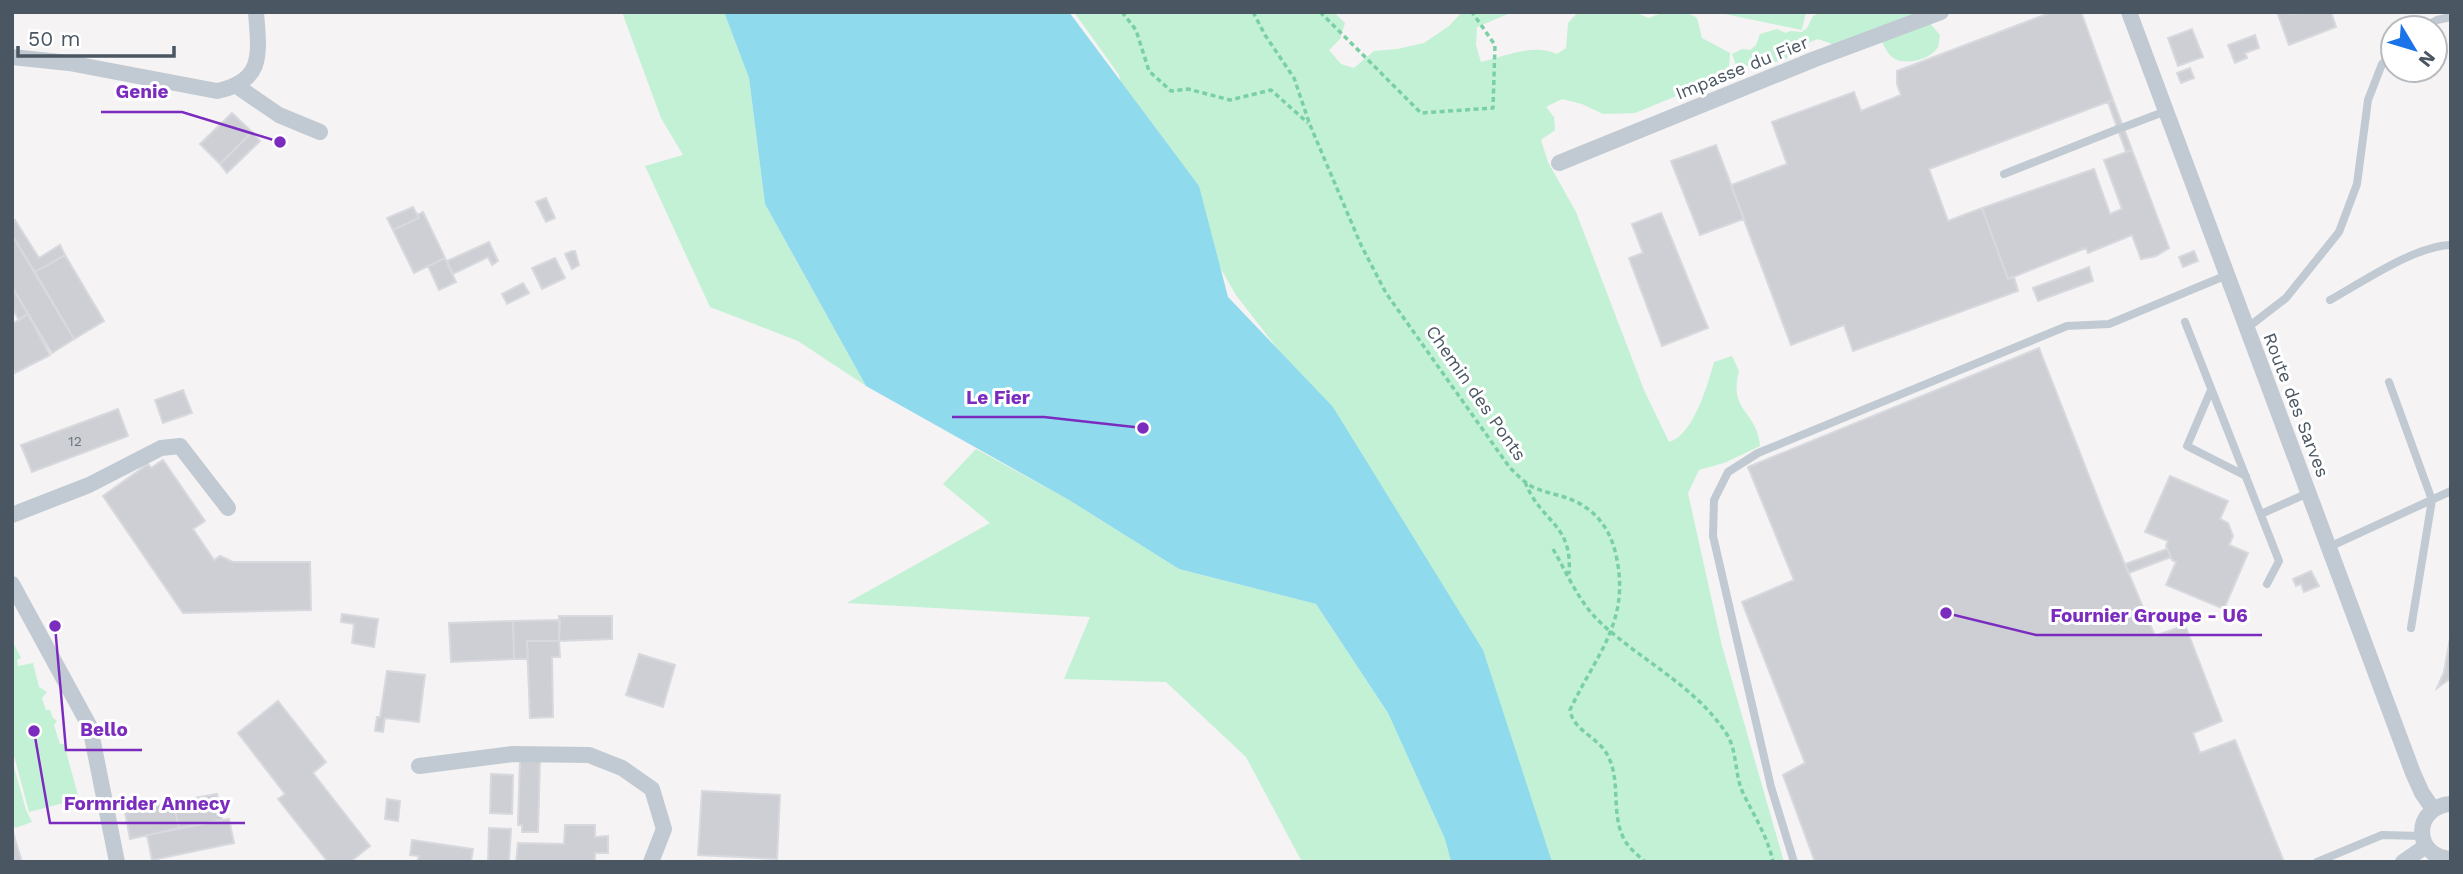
<svg xmlns="http://www.w3.org/2000/svg" width="2463" height="874" font-family="'Work Sans',sans-serif">
	<rect width="100%" height="100%" fill="#f5f3f3"/>
	<!-- green -->
	<path fill="#c3f1d5" d="M622 12H724L749 78 765 204 866 386 798 341 710 307 645 166 683 155 661 118Z
		M1074 12 1336 14 1345 23 1340 39 1329 50 1341 64 1354 68 1374 51 1397 49 1424 43 1449 26 1462 12H1530L1508 14 1477 27 1476 45 1481 62C1506 56 1533 43 1557 54L1566 48 1568 23 1578 12H1634L1649 18C1665 11 1682 8 1697 18L1702 38 1730 53 1729 69 1708 83 1635 113 1603 114 1582 104 1562 99 1546 107 1554 117 1555 130 1541 140 1548 162 1576 212 1644 390 1669 442C1693 436 1708 384 1714 362L1732 356 1739 371C1728 412 1758 412 1760 446L1724 463 1699 470 1688 493 1722 646 1784 862H1542L1283 356 1236 295 1125 104 1119 75Z
		M1715 12H1806L1802 30Z
		M1822 12H1930L1928 21 1940 35C1939 39 1939 43 1938 47 1931 60 1902 67 1891 56 1885 51 1883 40 1875 33L1832 44 1818 39 1802 45 1783 61 1756 64 1737 68 1732 54 1742 49 1750 50 1756 45 1760 34 1777 29 1786 33 1790 31 1802 32 1807 28 1813 16Z
		M976 449 1069 500 1179 569 1316 604 1388 713 1445 839 1451 862H1302L1246 757 1166 682 1064 679 1090 617 847 603 990 523 943 484Z
		M12 640 21 658 17 660 18 666 33 663 39 687 47 692 42 698 46 710H50L53 718 57 721 54 725 60 744H64L79 799 29 812 12 748Z
		M12 760 26 810 32 822 15 828 12 820Z"/>
	<!-- water -->
	<path fill="#90daee" d="M724 12H1069L1199 186 1228 297 1333 407 1483 650 1552 862H1451L1445 839 1388 713 1316 604 1179 569 1069 500 866 386 765 204 749 78Z"/>
	<!-- building -->
	<path fill="#cdcfd5" stroke="#d7d9de" stroke-width="2" d="M2052 12H2081L2113 100 1929 169 1948 221 1982 208 2008 279 2014 277 2018 291 1853 351 1844 325 1791 345 1731 185 1787 164 1772 122 1854 92 1861 111 1901 95 1897 84V71Z
		M2277 12H2289L2290 14 2331 12 2336 27 2289 45Z
		M2192 29 2203 57 2178 66 2168 38Z
		M2255 35 2259 48 2245 53 2247 58 2235 63 2228 45Z
		M2190 68 2194 78 2181 83 2177 73Z
		M2113 100 2132 150 2126 152 2108 102Z
		M232 113 252 132 220 164 200 144Z
		M252 132 260 141 227 173 220 164Z
		M1716 145 1744 219 1700 235 1671 161Z
		M2132 150 2169 248 2156 256 2141 259 2132 235 2088 253 2086 248 2008 279 1982 208 2094 169 2110 214 2122 209 2104 160Z
		M546 198 555 218 546 222 536 202Z
		M413 207 419 218 393 230 387 218Z
		M423 212 445 258 414 273 393 230 419 218 417 215Z
		M1661 213 1708 328 1662 346 1629 258 1643 253 1632 224Z
		M15 220 39 258 60 245 65 255 35 272 12 235V222Z
		M12 235 74 339 52 353 12 287Z
		M489 242 498 261 492 265 488 257 453 274 447 261Z
		M572 251H575L579 265 572 269 565 254Z
		M2194 251 2198 261 2183 267 2179 257Z
		M65 255 104 321 74 339 35 272Z
		M445 258 456 282 439 290 428 266Z
		M555 258 565 278 542 289 532 268Z
		M2089 267 2093 281 2038 301 2033 288Z
		M523 283 529 293 507 304 502 294Z
		M12 287 28 314 19 320 12 308Z
		M28 314 50 355 15 373 12 368V324Z
		M2039 348 2105 517 2155 636 2185 625 2222 721 2193 733 2200 753 2235 740 2284 862H1815L1783 775 1805 763 1742 602 1794 580 1748 467Z
		M183 390 192 413 163 423 155 400Z
		M118 409 128 436 32 472 21 445Z
		M163 460 205 521 193 529 214 560 220 556 233 562H310L311 610 183 613 103 496 148 464 151 468Z
		M2170 476 2228 501 2220 519 2228 523 2233 536 2229 545 2248 553 2224 609 2166 585 2176 562 2172 560 2166 546 2168 541 2145 532Z
		M2167 549 2171 557 2129 573 2125 564Z
		M2311 571 2319 586 2304 592 2301 584 2296 586 2293 579Z
		M342 614 378 619 374 647 352 643 354 624 341 622Z
		M559 616H612V639L559 641Z
		M560 620 559 641H527L528 659H514L513 621Z
		M513 621 514 659 451 662 449 623Z
		M2451 633V678L2437 688 2444 672Z
		M527 641H559L560 657H552L553 717 530 718Z
		M639 654 675 665 663 707 626 695Z
		M387 671 425 675 419 722 385 718 383 732 375 731 377 717H380Z
		M278 701 326 762 313 773 370 846 350 862H328L278 799 285 794 238 733Z
		M520 759 540 760 538 832H522V825H518Z
		M491 774 513 775 512 814 490 813Z
		M702 791 780 795 777 859 698 855Z
		M217 794 222 820 179 828 173 802Z
		M387 799 400 801 398 821 385 819Z
		M173 802 179 828 130 839 125 812Z
		M229 819 234 843 152 860 147 835Z
		M565 825H595V837L608 836V853H595V862H516L518 843 564 844Z
		M489 828 511 829 509 862H488Z
		M12 829 22 862H12Z
		M412 840 473 849 471 862H417L419 856 410 855Z"/>
	<g fill="none" stroke-linecap="round" stroke-linejoin="round">
		<!-- path -->
		<path stroke="#7ad0a6" stroke-width="3.5" stroke-dasharray="5 3.5" stroke-linecap="butt" d="M1122 12 1136 30 1149 71 1171 91 1188 89 1230 100 1271 90 1308 123
			M1253 12 1265 35 1294 78 1310 125 1361 245 1386 293 1510 468C1518 475 1525 484 1535 488 1552 495 1570 496 1585 507 1602 518 1612 536 1616 555 1631 622 1596 654 1570 710 1573 731 1599 737 1608 756 1621 781 1611 812 1623 837 1628 848 1637 854 1645 862
			M1320 12 1421 113 1493 108 1495 45 1472 12
			M1525 482C1541 523 1573 523 1569 574
			M1553 549C1568 575 1579 603 1602 624 1642 661 1695 686 1726 733 1738 751 1734 774 1743 793 1754 816 1768 837 1773 862"/>
		<!-- service -->
		<path stroke="#c1cad2" stroke-width="8" d="M2423 28 2437 20 2451 17
			M2124 127 2166 111
			M2004 174 2118 129
			M2330 300C2363 282 2414 246 2451 245
			M2185 322 2279 561 2267 584
			M2247 328 2286 298 2339 232 2357 184 2368 100 2382 64 2393 53
			M2389 382 2432 500 2411 628
			M2211 390 2187 446 2246 476
			M2261 514 2308 493
			M2329 547 2451 491
			M1794 862 1771 787 1713 536 1714 500 1728 472 1758 453 2067 326 2109 324 2227 275
			M2317 862 2382 835 2422 836"/>
		<!-- minor -->
		<path stroke="#c1cad2" stroke-width="16" d="M2129 12 2413 773 2422 793 2433 809
			M12 57 69 63 217 91C265 81 259 53 256 12
			M238 87 279 115 320 132
			M1559 163 1815 59 1941 12
			M12 515 89 485 161 448 180 446 228 508
			M12 584 90 727 117 862
			M419 766 513 754 589 755 622 768 652 789 664 829 651 862
			M2451 804C2413 806 2412 857 2451 859
			M2403 862 2426 846"/>
	</g>
	<g text-anchor="middle" stroke-width="6" stroke-linejoin="round" paint-order="stroke">
		<!-- number labels -->
		<g font-size="14" fill="#6b747e">
			<text x="75" y="446">12</text>
		</g>
		<!-- street labels -->
		<g font-size="18" fill="#4a5661" stroke="#fff">
			<text transform="translate(1742 68) rotate(-22)" y="6">Impasse du Fier</text>
			<text transform="translate(1476 393) rotate(55)" y="6">Chemin des Ponts</text>
			<text transform="translate(2296 405) rotate(69)" y="6">Route des Sarves</text>
		</g>
	</g>
	<!-- callouts -->
	<path fill="none" stroke="#7b2cbf" stroke-width="2.5" d="M280 142L182 112H101M1143 428L1044 417H952M1946 613L2036 635H2262M55 626L66 750H142M34 731L50 823H245"/>
	<g fill="#7b2cbf" stroke="#fff" stroke-width="2.5">
		<circle cx="280" cy="142" r="7"/>
		<circle cx="1143" cy="428" r="7"/>
		<circle cx="1946" cy="613" r="7"/>
		<circle cx="55" cy="626" r="7"/>
		<circle cx="34" cy="731" r="7"/>
	</g>
	<g font-size="19" text-anchor="middle" font-weight="bold" fill="#7b2cbf" stroke="#fff" stroke-width="6" stroke-linejoin="round" paint-order="stroke">
		<text x="142" y="98">Genie</text>
		<text x="998" y="404">Le Fier</text>
		<text x="2149" y="622">Fournier Groupe - U6</text>
		<text x="104" y="736">Bello</text>
		<text x="147" y="810">Formrider Annecy</text>
	</g>
	<!-- border -->
	<rect width="2463" height="874" fill="none" stroke="#4a5661" stroke-width="28"/>
	<!-- north arrow -->
	<g transform="translate(2414 49) rotate(128)"><circle r="33" fill="#ffffff" stroke="#b7bbc0" stroke-width="2"/>
	<path d="M0-5L12 26L0 18L-12 26Z" fill="#1a73e8"/>
	<text y="-10" font-size="19" font-weight="bold" text-anchor="middle" fill="#4a5661">N</text>
	</g>
	<!-- scale -->
	<path d="M18 46v10h156v-10" fill="none" stroke="#4a5661" stroke-width="3.5"/>
	<text x="28" y="46" font-size="21" fill="#4a5661" stroke="#ffffff" stroke-width="5" paint-order="stroke">50 m</text>
</svg>
